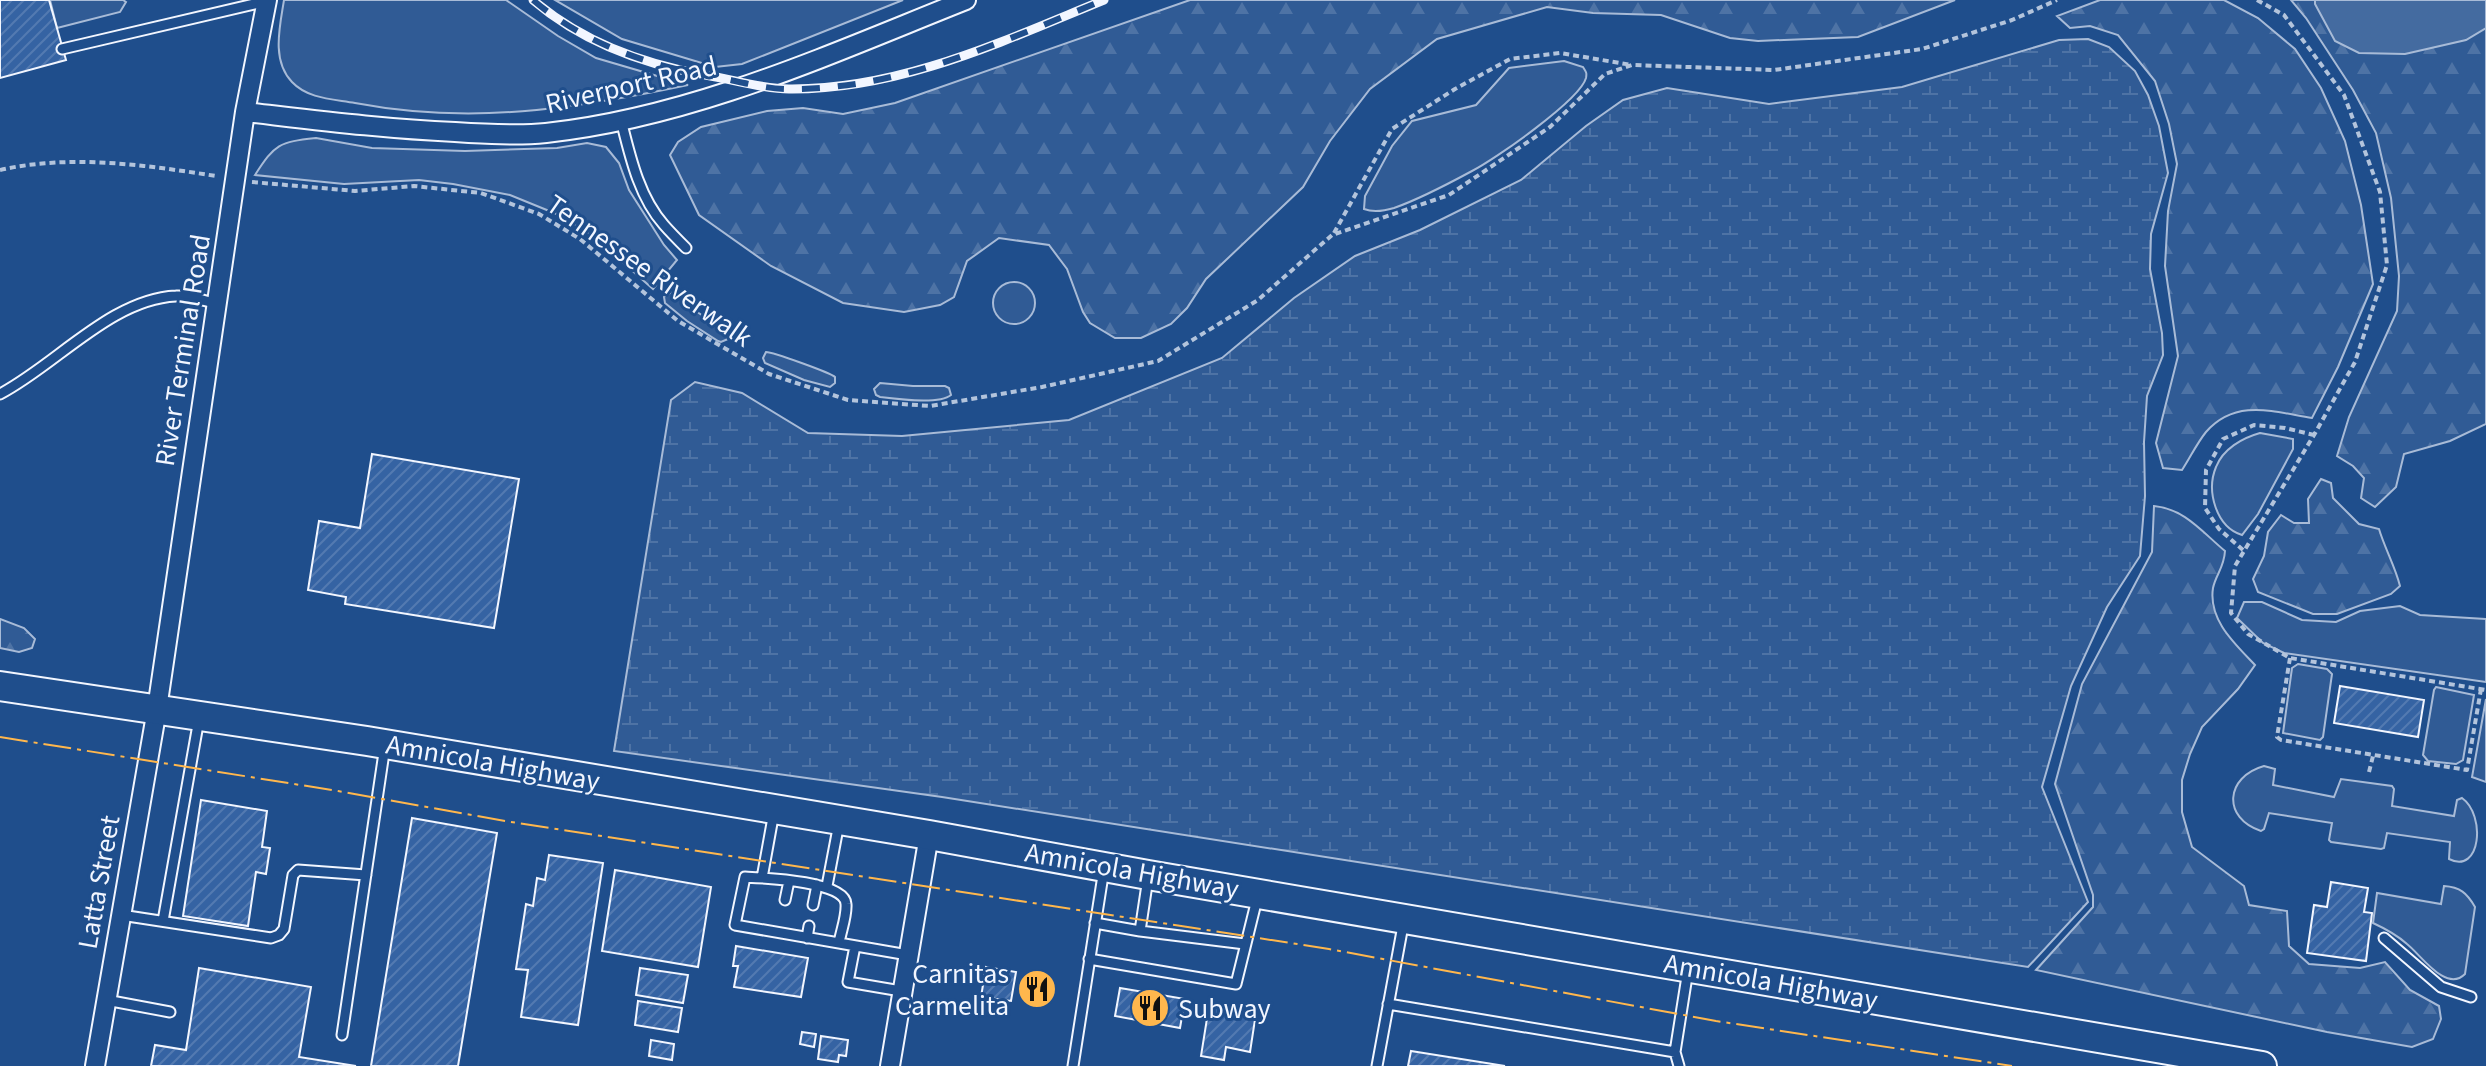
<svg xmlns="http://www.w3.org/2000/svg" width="2486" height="1066" font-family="'Source Sans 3',sans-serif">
	<defs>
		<pattern id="forest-firs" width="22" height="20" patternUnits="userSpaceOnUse" patternTransform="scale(2)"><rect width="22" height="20" fill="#305b95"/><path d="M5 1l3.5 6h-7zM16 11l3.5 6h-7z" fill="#4e73a5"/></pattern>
		<pattern id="wetland-marsh" width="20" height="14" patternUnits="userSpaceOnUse" patternTransform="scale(2)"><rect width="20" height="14" fill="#305b95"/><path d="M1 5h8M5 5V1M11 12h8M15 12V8" fill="none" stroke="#4e73a5"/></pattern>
		<pattern id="building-hatch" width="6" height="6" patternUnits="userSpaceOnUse" patternTransform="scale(2)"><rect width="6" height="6" fill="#3563a3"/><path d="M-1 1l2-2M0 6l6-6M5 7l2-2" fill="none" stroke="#537ab1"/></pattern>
	</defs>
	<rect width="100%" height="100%" fill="#1f4e8c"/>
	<!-- green -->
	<path fill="#305b95" stroke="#a8bbd7" stroke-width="2" d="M50 0H123L126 2 120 12 57 28Z
		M284 0H506L558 36 596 58 688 85C574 109 471 125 355 103 333 99 308 99 292 82 271 60 280 26 284 0Z
		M555 0H903L742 64 715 67 622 39Z
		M1564 61 1583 67C1586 72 1587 72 1586 78 1580 100 1494 160 1472 171 1448 184 1420 199 1394 208 1384 211 1374 213 1364 209L1365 196 1392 146 1412 121 1476 105 1509 68Z
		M316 138 372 148 465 151 557 148 587 143 606 147 619 163 629 190 664 245 677 260 653 289 594 237 559 215 510 195 453 184 419 180 344 184 255 175C275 144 279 142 316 138Z
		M993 303a21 21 0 1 1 42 0a21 21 0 1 1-42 0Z
		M672 292 694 310 728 332V339L721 342 718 341 687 321 665 303 664 297Z
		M766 352C773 352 831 373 835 377V383L830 387 804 380 765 363 763 358Z
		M880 383 913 386H945L949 388 951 395C939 405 896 399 880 397L876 395 874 389Z
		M2260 433 2293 439V449L2258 514 2242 535C2216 527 2206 491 2216 467 2223 449 2242 438 2260 433Z
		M2244 602H2262L2302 620 2336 622 2360 611 2400 606 2420 615 2486 619V682L2284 653 2263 643 2237 618Z
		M2298 664 2327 669 2332 674 2323 737 2320 740 2283 733 2292 668Z
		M2436 687 2474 695 2463 760 2456 764 2428 761 2423 755 2434 690Z
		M2486 699V782L2472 777Z
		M2264 766 2275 769 2273 785 2334 797 2341 779 2392 786 2394 789 2392 806 2454 816 2457 800 2462 798C2486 815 2481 875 2449 859L2450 842 2387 833 2384 848 2381 849 2331 842 2329 840 2332 823 2269 813 2264 829 2261 831C2222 818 2225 777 2264 766Z
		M2444 886C2460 887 2467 893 2475 907L2465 974C2446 993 2421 955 2407 944 2397 935 2386 929 2373 923L2377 893 2441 904Z"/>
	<!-- forest -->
	<path fill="url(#forest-firs)" stroke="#a8bbd7" stroke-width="2" d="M1190 0H1955L1858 37 1758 41 1730 38 1661 15 1593 13 1547 7 1437 39 1370 89 1330 141 1303 187 1206 279 1187 308 1171 324 1141 338H1115L1090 323 1083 312 1067 269 1049 245 999 238 967 261 954 297 940 305 904 312 843 303 771 266 699 215 670 155 678 142 701 127 767 111 803 108 843 114 895 103Z
		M2100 0H2224L2258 18 2295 49 2321 88 2345 141 2361 205 2373 284 2338 367 2312 418C2274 412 2236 398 2206 432 2197 443 2190 458 2182 470L2163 468 2156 443 2178 356 2165 266 2168 211 2177 164 2169 124 2155 81 2118 35 2090 26 2070 28 2057 16Z
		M2291 0H2486V424L2450 441 2404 454 2396 487 2375 507 2361 498 2364 478 2353 466 2337 456 2349 417 2397 311 2399 276 2391 198 2376 133 2353 90 2306 18Z
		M2321 479 2331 483 2333 498 2359 524 2379 529C2385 549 2395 566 2400 586L2391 594 2337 614H2313L2258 592 2253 579 2264 556 2268 532 2281 515 2294 523H2309L2308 499Z
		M2154 506C2185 509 2202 532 2225 551 2224 568 2216 574 2213 588 2208 620 2235 644 2255 665L2238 689 2202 727 2190 754 2182 780V812L2192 847 2244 886 2249 905 2287 911 2289 946 2309 964 2360 968 2385 962 2410 990 2439 1006 2441 1019 2433 1039 2412 1047 2327 1032 2036 970 2093 907V895L2055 784 2082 684 2152 552Z
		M0 619 24 628 35 639 32 648 19 652 0 648Z"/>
	<!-- wetland -->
	<path fill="url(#wetland-marsh)" stroke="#a8bbd7" stroke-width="2" d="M2088 39 2109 47 2135 71 2148 95 2159 126 2168 173 2151 234 2150 269 2162 333 2163 355 2147 396 2144 442 2145 496 2140 556 2107 607 2071 686 2042 787 2088 902 2028 967 942 797 614 751 671 400 695 382 742 393 808 433 902 436 1069 420 1222 358 1294 298 1355 256 1420 230 1521 180 1586 126 1623 100 1667 88 1769 104 1902 87 2059 40Z"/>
	<!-- water -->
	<path fill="#446ba0" stroke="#a8bbd7" stroke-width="2" d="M2315 0H2486V28L2466 40 2405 54 2359 53 2335 41 2315 4Z"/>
	<!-- building -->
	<path fill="url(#building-hatch)" stroke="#f2f6ff" stroke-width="2" d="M0 0H49L66 60 0 78Z
		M372 454 519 479 494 628 345 604 346 597 308 590 319 521 360 528Z
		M2340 686 2424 700 2418 737 2334 723Z
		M201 800 267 811 262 847 270 848 266 874 256 872 248 926 183 916Z
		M412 818 497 833 458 1066H371Z
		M549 855 603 863 578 1025 521 1017 528 970 516 969 526 904 533 906 537 878 545 880Z
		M615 870 711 887 698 967 602 951Z
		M2331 882 2368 888 2364 912 2372 913 2366 961 2307 953 2314 905 2327 907Z
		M736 946 808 958 801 997 734 987 738 966H733Z
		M986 967 1016 972 1011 1001 981 997Z
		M199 968 311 987 299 1057 356 1066H151L155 1045 186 1050Z
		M640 968 688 975 683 1003 636 995Z
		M1120 988 1185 999 1180 1028 1115 1016Z
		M638 1001 682 1008 678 1032 635 1025Z
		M1209 1006 1256 1013 1250 1052 1226 1047 1224 1060 1201 1056Z
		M802 1032 816 1034 814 1047 800 1044Z
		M821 1036 848 1040 846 1056 839 1055 838 1062 818 1059Z
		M651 1040 674 1044 672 1060 649 1056Z
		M1411 1051 1505 1066H1408Z"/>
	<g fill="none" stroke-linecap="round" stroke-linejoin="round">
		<defs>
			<path id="lane" d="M62 49 267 1
				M621 120C630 156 639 197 664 225 671 233 679 241 686 248
				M0 394C56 365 111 299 176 296 189 295 205 301 218 304
				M762 878 774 812
				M1148 878 1140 931 1245 944
				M827 886 839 823
				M785 900 789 881
				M813 905 817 885
				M121 915 271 938 279 935 284 929 293 875 298 870 366 875
				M163 921 199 719
				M1095 923 1140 931
				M807 938 809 926
				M2384 938 2441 987 2471 997
				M839 943C841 931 847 916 846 904 845 881 764 878 745 877L735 925 908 955
				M855 946 848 982 901 991
				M1089 959 1236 984 1257 899
				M106 1000 170 1012
				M1388 1004 1675 1052 1688 970
				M342 1035 385 746
				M1675 1052 1679 1066
				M1073 1066 1104 869
				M1377 1066 1404 920"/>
			<path id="street" d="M245 112C315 120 385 129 455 132 485 134 517 136 546 133 693 117 830 54 966 0
				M95 1066 157 709 245 112 267 0
				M890 1066 929 835"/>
			<path id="primary" d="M0 686 367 741 929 835 1148 875 2262 1066"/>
		</defs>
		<!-- lane casing -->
		<use href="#lane" stroke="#f2f6ff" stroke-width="13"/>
		<!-- street casing -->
		<use href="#street" stroke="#f2f6ff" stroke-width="22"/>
		<!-- primary casing -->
		<use href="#primary" stroke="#f2f6ff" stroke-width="32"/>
		<!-- path -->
		<path stroke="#b3c4dc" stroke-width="4" stroke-dasharray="6 4" stroke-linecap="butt" d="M2257 0 2284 15 2344 95 2380 192 2387 265 2355 362 2314 435 2235 566 2231 613 2248 634 2290 658 2486 690
			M0 170C71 154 145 165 216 176
			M252 182 355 191 414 186 481 193 539 214 580 239 678 321 769 374 848 400 930 406 1042 387 1158 361 1258 300 1332 235 1449 195 1550 127 1605 74 1632 65 1774 70 1922 49 2012 20 2057 0
			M1334 233 1392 129 1455 89 1510 59 1560 53 1632 65
			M2243 550 2219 529 2205 508 2206 470 2223 439 2254 425 2285 428 2314 435
			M2290 658 2277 737 2281 740 2467 770 2481 689
			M2369 772 2373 756"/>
		<!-- lane -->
		<use href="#lane" stroke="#1f4e8c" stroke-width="9"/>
		<!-- street -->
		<use href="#street" stroke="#1f4e8c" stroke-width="18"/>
		<!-- primary -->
		<use href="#primary" stroke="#1f4e8c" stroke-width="28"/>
		<defs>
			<path id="rail" d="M533 0C581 41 643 64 705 75 732 79 761 89 789 89 900 90 1003 41 1104 0"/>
		</defs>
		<!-- rail casing -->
		<use href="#rail" stroke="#f2f6ff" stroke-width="9"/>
		<!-- rail -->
		<use href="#rail" stroke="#1f4e8c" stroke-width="6" stroke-dasharray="18" stroke-linecap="butt"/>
		<!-- power -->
		<path stroke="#ffb74d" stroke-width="2" stroke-dasharray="28 6 4 6" stroke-linecap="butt" d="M0 737 338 791 505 821 1329 949 1716 1021 2012 1066"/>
	</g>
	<!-- icons -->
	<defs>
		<symbol id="restaurant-disc" viewBox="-11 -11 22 22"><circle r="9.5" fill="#ffb74d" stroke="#1f4e8c"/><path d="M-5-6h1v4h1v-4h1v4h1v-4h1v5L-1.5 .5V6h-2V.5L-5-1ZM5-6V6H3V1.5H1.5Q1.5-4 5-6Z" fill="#111"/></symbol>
	</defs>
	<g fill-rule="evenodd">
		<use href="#restaurant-disc" x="1015" y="967" width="44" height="44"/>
		<use href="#restaurant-disc" x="1128" y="986" width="44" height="44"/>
	</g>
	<g text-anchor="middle" stroke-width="6" stroke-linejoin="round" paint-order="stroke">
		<!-- street labels -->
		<g font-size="28" fill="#f2f6ff" stroke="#1f4e8c">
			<text transform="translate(631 84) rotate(-13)" y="10">Riverport Road</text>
			<text transform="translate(650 270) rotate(35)" y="10">Tennessee Riverwalk</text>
			<text transform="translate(182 350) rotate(-81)" y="10">River Terminal Road</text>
			<text transform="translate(493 762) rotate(10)" y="10">Amnicola Highway</text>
			<text transform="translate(1132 870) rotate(10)" y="10">Amnicola Highway</text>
			<text transform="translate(98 882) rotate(-80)" y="10">Latta Street</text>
			<text transform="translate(1771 981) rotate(10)" y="10">Amnicola Highway</text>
		</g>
		<!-- poi labels -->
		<g font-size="28" fill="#f2f6ff" stroke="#1f4e8c" text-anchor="end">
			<text x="1009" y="983">Carnitas<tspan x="1009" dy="32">Carmelita</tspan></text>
			<text x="1178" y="1018" text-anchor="start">Subway</text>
		</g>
	</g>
</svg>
